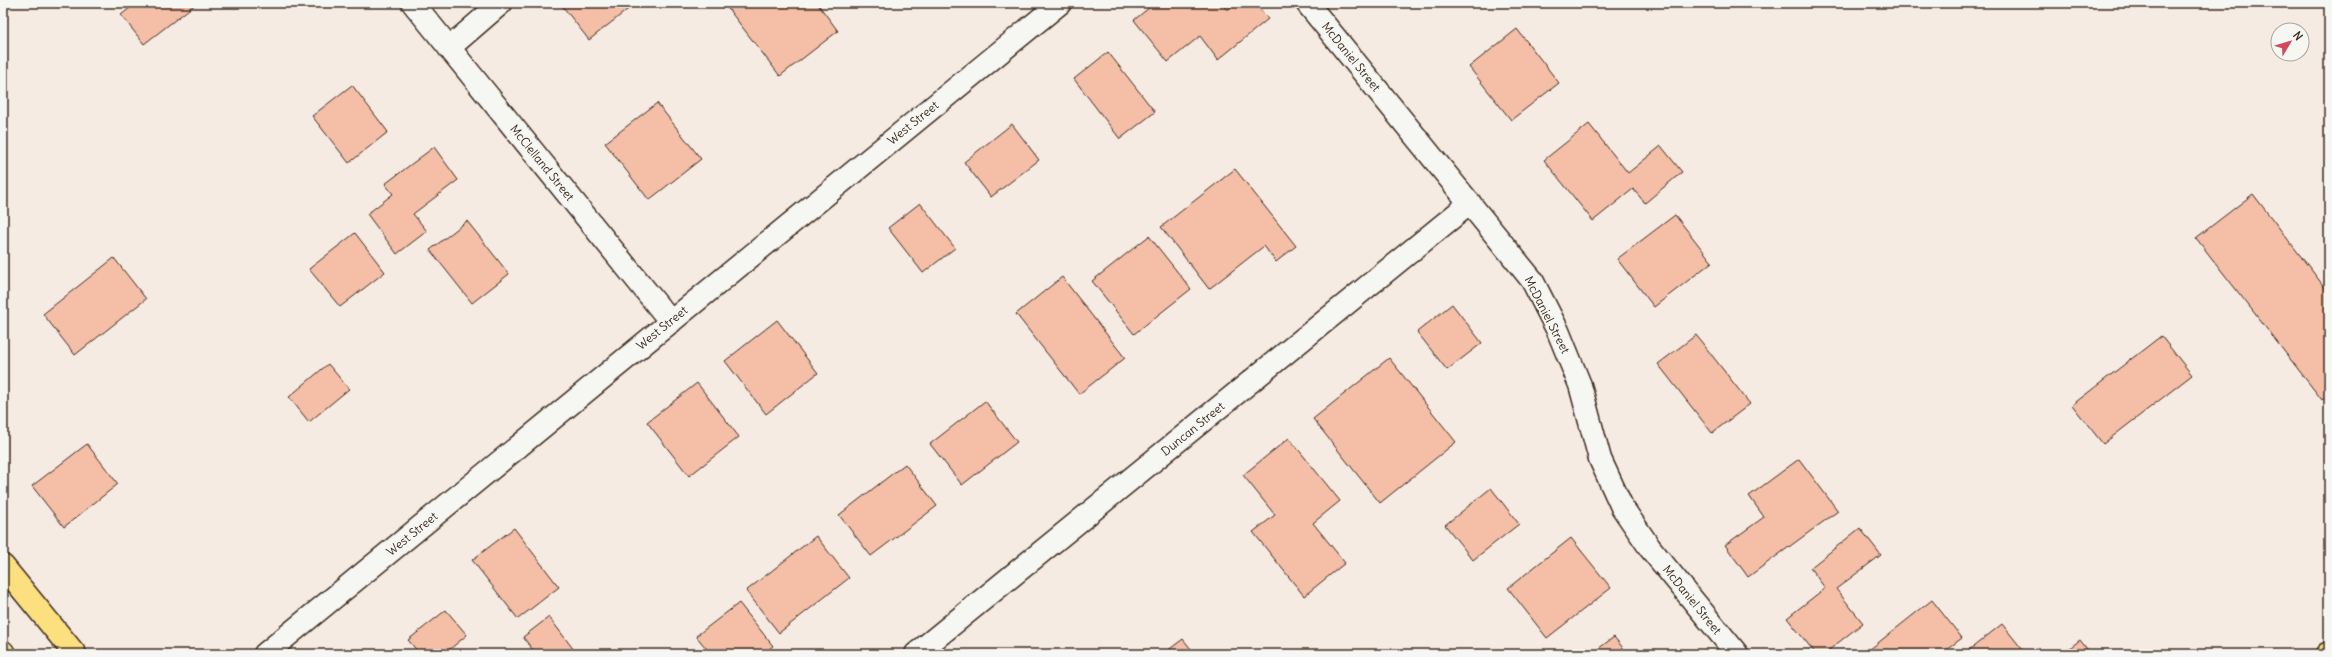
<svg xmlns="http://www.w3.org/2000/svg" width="2332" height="657" font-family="Delius,sans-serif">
	<rect width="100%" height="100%" fill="#f6ebe3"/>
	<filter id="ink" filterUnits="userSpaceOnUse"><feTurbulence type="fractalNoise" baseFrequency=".025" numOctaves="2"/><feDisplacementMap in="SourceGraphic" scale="8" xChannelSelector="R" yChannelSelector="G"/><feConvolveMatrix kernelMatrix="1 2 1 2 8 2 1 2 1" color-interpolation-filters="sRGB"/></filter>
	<g filter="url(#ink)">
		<!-- building -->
		<path fill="#f4bea7" stroke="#3b2a1e" d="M136 3H197L144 44 121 15Z
			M560 3H636L589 40Z
			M730 3H817L838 31 780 76 726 6Z
			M1155 3H1222L1227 10 1235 3H1255L1268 19 1218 60 1200 36 1168 62 1134 20Z
			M1517 29 1559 83 1511 120 1469 67Z
			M1108 52 1155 112 1120 139 1074 79Z
			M352 85 388 132 349 163 312 116Z
			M657 103 701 159 649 200 605 143Z
			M1012 124 1039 160 991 197 964 162Z
			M1589 124 1628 173 1661 146 1682 172 1645 203 1633 189 1593 221 1544 160Z
			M434 147 458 180 413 214 427 231 397 254 367 214 393 194 385 184Z
			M1235 169 1296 246 1276 262 1264 246 1209 289 1161 227Z
			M2253 194 2329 293V394L2322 400 2196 238Z
			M920 203 955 248 923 273 888 228Z
			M1675 215 1712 262 1654 307 1617 259Z
			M467 221 509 274 472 303 430 250Z
			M355 233 385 272 340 307 309 269Z
			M1149 236 1191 289 1134 334 1092 281Z
			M114 258 146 299 75 355 43 314Z
			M1062 277 1125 358 1079 394 1016 314Z
			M1452 304 1482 343 1447 370 1417 332Z
			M777 320 818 373 766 414 725 361Z
			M1696 335 1750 404 1712 433 1658 364Z
			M2161 336 2192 375 2103 444 2072 405Z
			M1389 358 1456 442 1380 503 1313 419Z
			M328 364 349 389 309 422 289 397Z
			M697 383 739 437 689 476 647 422Z
			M985 401 1017 442 962 485 930 444Z
			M1289 438 1340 501 1313 523 1345 563 1304 596 1253 532 1275 515 1243 475Z
			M87 444 118 484 64 527 32 486Z
			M1799 459 1838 511 1748 577 1725 545 1764 517 1749 496Z
			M905 464 937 506 871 556 839 515Z
			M1491 488 1519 524 1473 560 1445 525Z
			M514 528 559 587 518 619 472 560Z
			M1860 528 1881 555 1836 589 1863 623 1824 654H1816L1787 618 1825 588 1810 568Z
			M816 536 849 578 779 633 746 591Z
			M1571 538 1611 588 1547 638 1508 588Z
			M1932 600 1962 638 1941 654H1864Z
			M739 603 773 646 763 654H711L696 636Z
			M446 610 467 635 444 654H420L408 640Z
			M549 617 574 650 569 654H536L523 637Z
			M2002 624 2026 654H1964Z
			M1614 637 1628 654H1591Z
			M1183 639 1195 654H1163Z
			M2080 640 2091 654H2062Z"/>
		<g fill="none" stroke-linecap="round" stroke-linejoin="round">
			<defs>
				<path id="minor" d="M413 3 671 322
					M1307 3 1532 280 1558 331 1580 385 1600 459 1622 507 1650 548 1737 654
					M449 48 501 3
					M265 654 1060 3
					M916 654 1470 203"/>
				<path id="major" d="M3 566 75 654
					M3 652 4 654
					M2327 654 2329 653"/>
			</defs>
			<!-- minor casing -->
			<use href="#minor" stroke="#3b2a1e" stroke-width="25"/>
			<!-- major casing -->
			<use href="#major" stroke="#3b2a1e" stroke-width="25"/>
			<!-- minor -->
			<use href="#minor" stroke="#f6f6f2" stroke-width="22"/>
			<!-- major -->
			<use href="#major" stroke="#fce080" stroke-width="22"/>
		</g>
	</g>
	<g text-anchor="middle" stroke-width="3.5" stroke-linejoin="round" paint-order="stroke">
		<!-- street labels -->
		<g font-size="12" fill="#3b2a1e" stroke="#f6f6f2">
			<text transform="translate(1351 57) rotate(51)" y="4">McDaniel Street</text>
			<text transform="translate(913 123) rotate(-39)" y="4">West Street</text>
			<text transform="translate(542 163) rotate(51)" y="4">McClelland Street</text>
			<text transform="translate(1547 315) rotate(63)" y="4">McDaniel Street</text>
			<text transform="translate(662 328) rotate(-39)" y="4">West Street</text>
			<text transform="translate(1193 429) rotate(-39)" y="4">Duncan Street</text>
			<text transform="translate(412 534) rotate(-39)" y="4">West Street</text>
			<text transform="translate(1692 600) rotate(51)" y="4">McDaniel Street</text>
		</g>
	</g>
	<!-- margin -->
	<rect width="2332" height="657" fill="none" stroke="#f6f6f2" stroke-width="16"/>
	<rect x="8" y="8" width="2316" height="641" fill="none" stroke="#3b2a1e" stroke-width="1.5" filter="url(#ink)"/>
	<!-- north arrow -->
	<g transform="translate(2290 42) rotate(52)"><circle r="19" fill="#f6f6f2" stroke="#aba49d"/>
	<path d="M0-3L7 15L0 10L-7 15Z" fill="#d1495b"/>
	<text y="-6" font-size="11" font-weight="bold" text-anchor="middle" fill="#3b2a1e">N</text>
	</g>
</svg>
